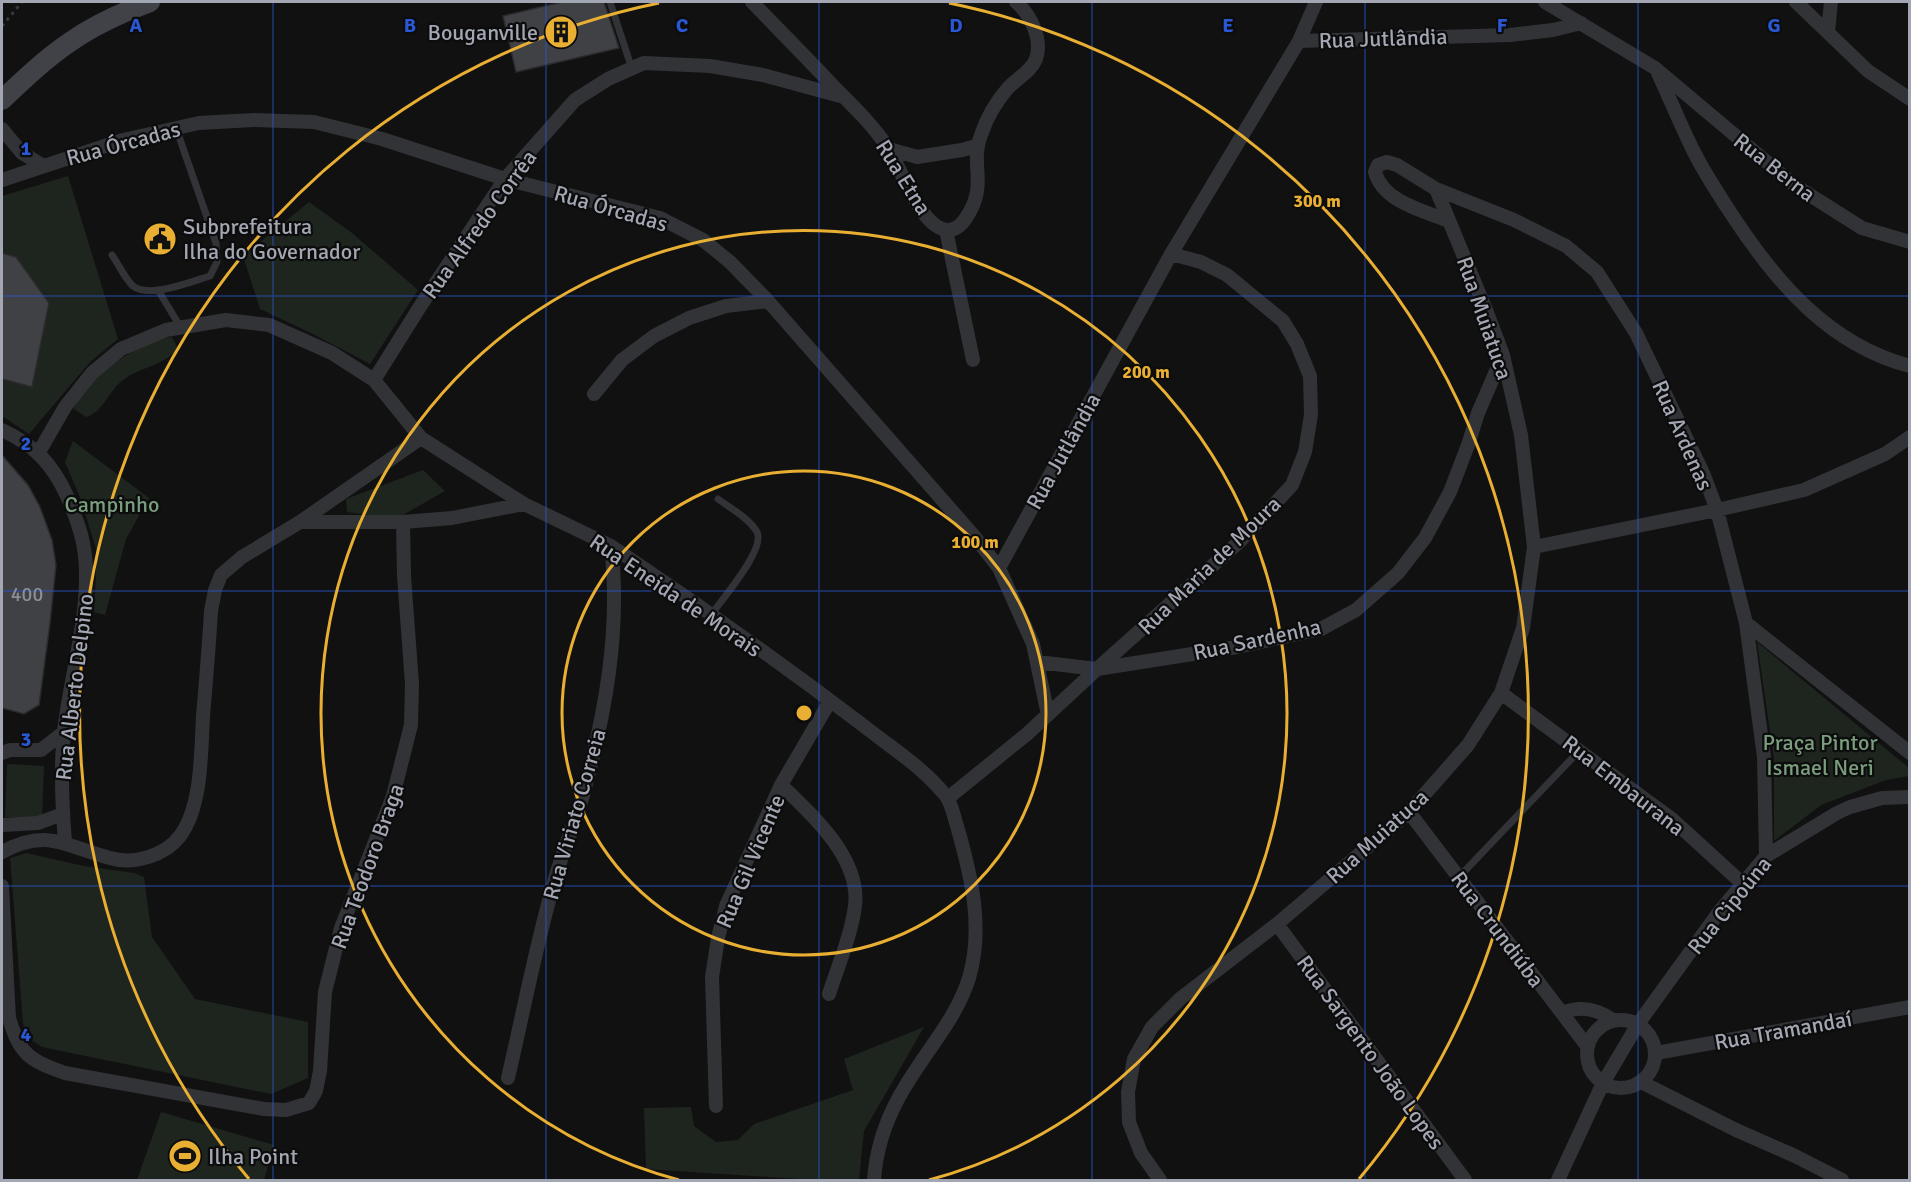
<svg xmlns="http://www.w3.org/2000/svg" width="1911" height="1182" font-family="Signika,sans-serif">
	<rect width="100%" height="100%" fill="#111112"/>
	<!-- green -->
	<path fill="#1e251e" d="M68 176 118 339 90 362 29 434 2 416V196Z
		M309 202 352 233 418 290 370 364 311 333 260 309 243 256Z
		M172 337 178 349C163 366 139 367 122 381 109 391 103 412 86 417L74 409C83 379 142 340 172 337Z
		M73 441 149 498 126 539 105 615 94 612 97 552 81 500 65 462Z
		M423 470 445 491 396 519 347 512 346 499Z
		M1757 642 1909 768V776L1886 780 1821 805 1774 841V759Z
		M7 764 44 766 42 818 5 817Z
		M26 853 84 866 134 873 144 877 152 937 195 999 308 1022V1078L271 1094 42 1047 24 1035 10 858Z
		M924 1027 864 1131 859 1180H816L646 1169 644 1108 691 1107 694 1126 716 1142 738 1140 754 1124 853 1090 844 1059Z
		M161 1112 274 1145 264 1180H137Z"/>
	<!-- building -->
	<path fill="#404145" stroke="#2b2b2e" stroke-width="1.5" d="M562 2H604L619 48 516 72 503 16Z
		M2 253 16 257 49 303 32 387 2 379Z
		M2 455 28 485 40 507 52 540 56 565 50 623 39 705 24 714 2 708Z"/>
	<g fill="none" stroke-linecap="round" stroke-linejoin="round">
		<!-- path -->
		<path stroke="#383a3e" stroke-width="3" stroke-dasharray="3 4.5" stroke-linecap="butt" d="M2 26 22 2"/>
		<!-- lane -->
		<path stroke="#323337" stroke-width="7" d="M610 2 632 69
			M112 255C119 265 125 279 133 286 149 299 193 281 210 276L217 262 216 243 176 128
			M158 290 181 328
			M711 615C722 599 766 549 757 532 749 518 730 508 718 499
			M1459 877 1579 751"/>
		<!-- street -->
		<path stroke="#323337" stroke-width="14" d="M752 2C779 30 807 58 834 87 854 107 873 125 888 148 901 168 921 229 948 230 957 230 962 224 966 218 989 184 969 165 981 135 987 117 995 103 1008 88 1017 78 1031 72 1036 59 1043 39 1030 14 1016 2
			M1545 2 1655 68 1794 185 1862 228 1910 242
			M1796 2 1868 71 1910 99
			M1828 32 1831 2
			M1299 41 1316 2
			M1658 73C1670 99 1681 126 1694 152 1705 174 1719 195 1732 215 1776 282 1829 345 1910 366
			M2 129 22 153 42 165
			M889 149 917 157 962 150 976 146
			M2 180 123 140 199 123 254 120 314 122 382 139 505 179 660 218 703 240 730 262 768 301 974 536 999 568 1033 644 1048 715
			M1449 221C1424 211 1383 202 1375 172L1378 165 1387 162 1397 165 1436 189 1514 220 1566 246 1597 272 1636 333 1703 473 1717 510 1746 623 1764 757 1766 856
			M946 230 973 360
			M374 380 421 305 505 179 575 100 608 79 644 63 710 66 763 75 844 97
			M594 394 622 360 654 336 689 318 726 306 768 301
			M2 430C34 445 52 463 67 496 75 515 83 535 85 556 91 612 70 676 64 732 60 769 62 805 65 842
			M39 452 65 407 92 373 121 349 166 330 226 320 269 325 332 353 374 380 421 438 524 504 611 546 642 567C716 617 789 669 860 723 889 746 923 767 946 796 952 804 954 817 957 826 971 875 984 927 969 978 955 1023 920 1057 898 1099 884 1125 876 1151 874 1180
			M300 522H403L452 518 524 504
			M1534 547 1717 510 1804 490 1885 454 1910 437
			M999 568 1171 254 1299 41 1510 35 1553 30 1581 23
			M1746 623 1910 753
			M1037 662 1097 669 1237 647 1321 629 1356 610 1398 573 1425 538 1450 492 1468 445 1478 413 1503 355
			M1501 693 1673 820 1743 884
			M2 753 10 750H41L64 732
			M781 785C812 814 861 859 855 906 851 936 838 966 829 994
			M948 798 1027 734 1097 669 1240 541 1292 485 1305 452 1311 415 1310 376 1297 344 1283 321 1227 275 1201 262 1171 254
			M1409 812 1587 1046
			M2 825 38 823 63 814
			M2 852C48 827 66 847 110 858 133 865 165 856 180 836 202 807 201 752 203 716 206 681 209 646 211 611L215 590 221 575 242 557 300 522 421 438
			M2 886 9 1018C20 1055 29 1060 65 1073L264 1109 286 1110 309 1103 316 1091 320 1071 325 992 341 928 393 796 411 725 412 684 404 576 403 522
			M1277 924 1465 1180
			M1562 1013C1581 1005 1597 1009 1613 1020
			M1587 1054a34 34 0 1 1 68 0a34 34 0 1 1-68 0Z
			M1656 1053 1910 1007
			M508 1078C523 1014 535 949 553 886 561 855 574 826 583 795 605 715 621 630 611 546
			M1641 1082 1736 1130 1795 1156 1842 1180
			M716 1106 712 977 718 938 726 906 781 785 830 701
			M1160 1180 1141 1153 1129 1122 1128 1092 1134 1059 1152 1027 1181 998 1277 924 1409 812 1468 745 1501 693 1523 628 1534 547 1521 435 1503 355 1486 310 1436 189
			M1558 1180 1603 1083 1638 1024 1719 912 1766 856 1837 813 1850 807 1882 798 1910 797"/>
		<!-- secondary -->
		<path stroke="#404247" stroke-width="20" d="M2 100C23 80 45 59 70 42 94 25 123 12 150 2"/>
	</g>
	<!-- grid -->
	<path fill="none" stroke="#2a57d4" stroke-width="1.5" stroke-opacity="0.55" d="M273 2V1180M546 2V1180M819 2V1180M1092 2V1180M1365 2V1180M1638 2V1180M2 296H1910M2 591H1910M2 886H1910"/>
	<!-- distance rings -->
	<g fill="none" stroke="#e9af32" stroke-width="3">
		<circle cx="804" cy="713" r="242"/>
		<path d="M679 1180A483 483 0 1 1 929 1180"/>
		<path d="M249 1179A725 725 0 0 1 659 3M949 3A725 725 0 0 1 1359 1179"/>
	</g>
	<!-- icons -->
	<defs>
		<symbol id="building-disc" viewBox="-11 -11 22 22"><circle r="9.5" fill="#e9af32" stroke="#0c0c0d"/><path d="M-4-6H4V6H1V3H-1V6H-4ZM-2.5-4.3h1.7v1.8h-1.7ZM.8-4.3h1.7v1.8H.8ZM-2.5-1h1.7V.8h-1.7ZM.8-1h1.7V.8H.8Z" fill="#111"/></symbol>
		<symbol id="civic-disc" viewBox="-11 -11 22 22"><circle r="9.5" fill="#e9af32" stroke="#0c0c0d"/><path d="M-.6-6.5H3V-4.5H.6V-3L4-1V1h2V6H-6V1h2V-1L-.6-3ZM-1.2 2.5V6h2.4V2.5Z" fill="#111"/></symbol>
		<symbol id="stadium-disc" viewBox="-11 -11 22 22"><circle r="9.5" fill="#e9af32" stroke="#0c0c0d"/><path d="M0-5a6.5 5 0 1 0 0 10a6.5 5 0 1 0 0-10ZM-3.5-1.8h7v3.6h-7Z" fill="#111"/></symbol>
	</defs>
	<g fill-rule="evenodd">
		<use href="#building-disc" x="542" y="13" width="38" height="38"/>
		<use href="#civic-disc" x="141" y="220" width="38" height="38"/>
		<use href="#stadium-disc" x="166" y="1137" width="38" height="38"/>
	</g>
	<g text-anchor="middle" stroke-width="4.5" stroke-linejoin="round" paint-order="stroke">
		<!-- number labels -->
		<g font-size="20" fill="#8a8e98">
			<text x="27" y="601">400</text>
		</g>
		<!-- poi labels -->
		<g font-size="22" fill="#a3a7b3" stroke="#0c0c0d" text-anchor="start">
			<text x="538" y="40" text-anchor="end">Bouganville</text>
			<text x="183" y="234">Subprefeitura<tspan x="183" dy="25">Ilha do Governador</tspan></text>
			<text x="208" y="1164">Ilha Point</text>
		</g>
		<!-- street labels -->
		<g font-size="22" fill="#a3a7b3" stroke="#0c0c0d">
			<text transform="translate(1383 38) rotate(-2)" y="8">Rua Jutlândia</text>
			<text transform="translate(123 143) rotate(-15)" y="8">Rua Órcadas</text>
			<text transform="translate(1775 167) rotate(38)" y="8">Rua Berna</text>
			<text transform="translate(904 177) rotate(58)" y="8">Rua Etna</text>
			<text transform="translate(611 208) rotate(16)" y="8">Rua Órcadas</text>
			<text transform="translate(479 224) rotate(-54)" y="8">Rua Alfredo Corrêa</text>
			<text transform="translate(1485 318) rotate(71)" y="8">Rua Muiatuca</text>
			<text transform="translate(1683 435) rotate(66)" y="8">Rua Ardenas</text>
			<text transform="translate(1063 451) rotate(-61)" y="8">Rua Jutlândia</text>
			<text transform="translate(1209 565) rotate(-44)" y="8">Rua Maria de Moura</text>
			<text transform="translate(676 595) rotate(34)" y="8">Rua Eneida de Morais</text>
			<text transform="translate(1257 639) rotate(-12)" y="8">Rua Sardenha</text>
			<text transform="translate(74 687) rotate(-83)" y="8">Rua Alberto Delpino</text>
			<text transform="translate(1624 785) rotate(38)" y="8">Rua Embaurana</text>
			<text transform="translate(574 814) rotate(-74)" y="8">Rua Viriato Correia</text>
			<text transform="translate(1377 836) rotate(-42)" y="8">Rua Muiatuca</text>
			<text transform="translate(750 861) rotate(-67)" y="8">Rua Gil Vicente</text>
			<text transform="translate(367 866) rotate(-70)" y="8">Rua Teodoro Braga</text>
			<text transform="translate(1729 905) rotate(-51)" y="8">Rua Cipoúna</text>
			<text transform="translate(1498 929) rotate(53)" y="8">Rua Crundiúba</text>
			<text transform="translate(1783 1030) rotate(-10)" y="8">Rua Tramandaí</text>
			<text transform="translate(1371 1052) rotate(54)" y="8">Rua Sargento João Lopes</text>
		</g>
		<!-- park labels -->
		<g font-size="22" fill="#7a9d7d" stroke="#0c0c0d">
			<text x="112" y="512">Campinho</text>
			<text x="1820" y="750">Praça Pintor<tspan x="1820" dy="25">Ismael Neri</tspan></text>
		</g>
	</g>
	<g font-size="20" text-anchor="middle" font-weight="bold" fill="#2a57d4" stroke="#0c0c0d" stroke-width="4.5" stroke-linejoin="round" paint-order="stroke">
		<text x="136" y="32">A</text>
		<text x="410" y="32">B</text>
		<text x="682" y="32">C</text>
		<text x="956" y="32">D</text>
		<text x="1228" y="32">E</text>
		<text x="1502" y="32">F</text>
		<text x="1774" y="32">G</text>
		<text x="26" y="155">1</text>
		<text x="26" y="450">2</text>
		<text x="26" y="746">3</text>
		<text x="26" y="1041">4</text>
	</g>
	<circle cx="804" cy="713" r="9" fill="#e9af32" stroke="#0c0c0d" stroke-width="3"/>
	<g font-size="18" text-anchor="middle" font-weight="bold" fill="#e9af32" stroke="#0c0c0d" stroke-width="4.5" stroke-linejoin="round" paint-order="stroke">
		<text x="1317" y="207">300 m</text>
		<text x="1146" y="378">200 m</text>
		<text x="975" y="548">100 m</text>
	</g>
	<!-- border -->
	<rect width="1911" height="1182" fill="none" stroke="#a3a7b3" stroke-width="6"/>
</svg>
